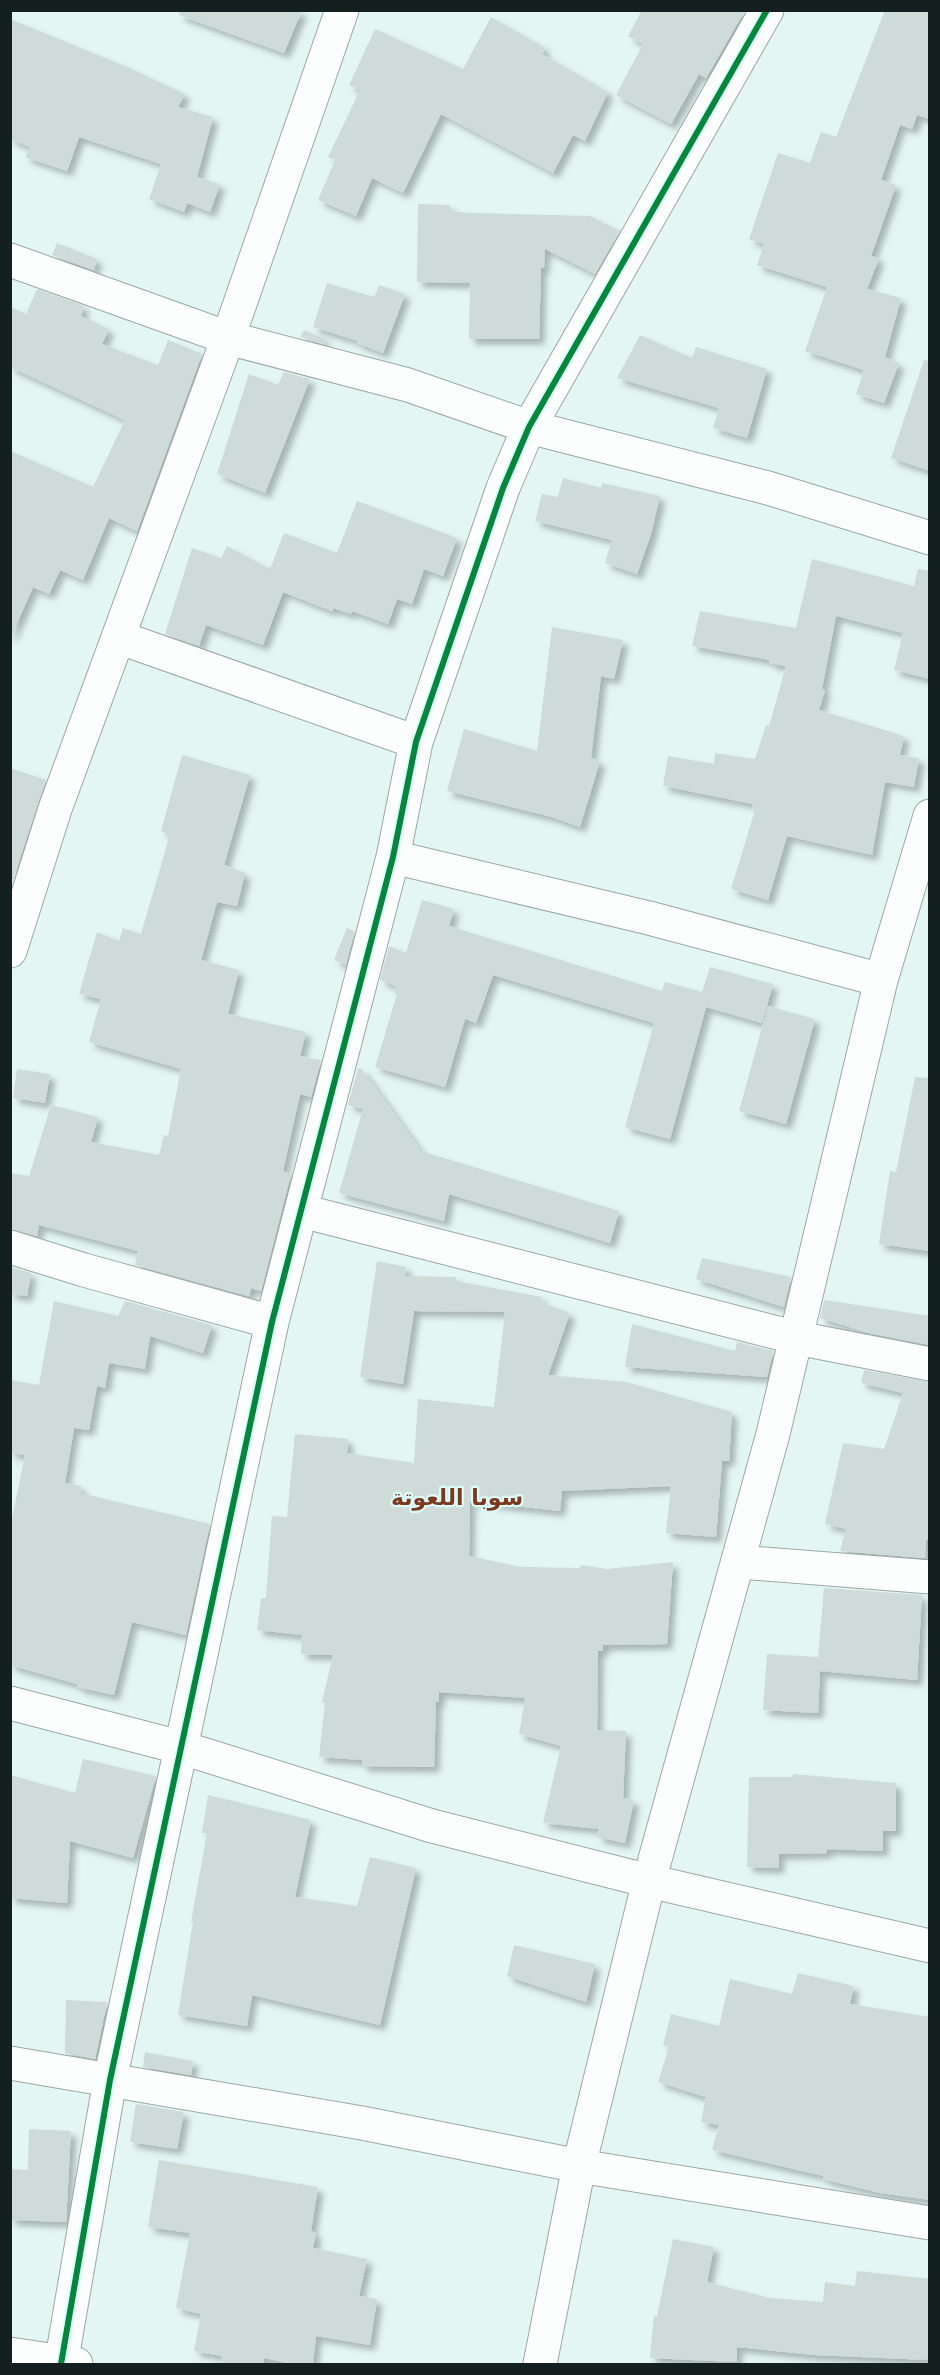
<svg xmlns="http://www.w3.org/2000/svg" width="940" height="2375" font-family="'DejaVu Sans',Cairo,sans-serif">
	<defs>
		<filter id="shadow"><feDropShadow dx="5.5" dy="5.5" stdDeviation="3" flood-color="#0004"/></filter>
	</defs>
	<rect width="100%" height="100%" fill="#e4f6f4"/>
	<!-- building -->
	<path fill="#cedbd8" filter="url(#shadow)" d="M180 10H302L284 53 179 15Z
		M642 10H745L706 78 699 74 671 124 616 95 643 44 628 36Z
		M885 10H930V119L917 115 912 129 900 125 881 180 896 185 871 256 879 258 867 289 901 298 885 357 899 363 884 403 856 394 864 370 805 351 827 287 757 265 764 244 749 239 778 153 810 163 821 132 836 137Z
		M491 17 545 48 542 54 608 92 585 141 573 135 553 173 441 114 403 193 372 178 356 216 318 200 335 160 328 157 360 90 349 85 375 29 463 69Z
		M10 19 127 67 185 94 178 107 213 117 197 177 220 184 210 212 187 203 184 212 149 199 161 164 79 137 67 171 25 157 30 147 10 139Z
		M418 204 450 205V211L471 213 590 216 620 231 595 274 545 249 544 268H541L539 339H469L470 283 417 282Z
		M57 243 97 259 94 270 52 255Z
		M327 283 374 297 379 285 405 294 383 353 357 343 358 341 313 327Z
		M37 289 84 306 81 316 109 329 102 344 158 365 168 340 202 354 137 531 109 518 83 580 60 570 49 594 33 587 10 639V451L93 487 125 420 10 367V307L26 314Z
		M304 330 325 339 324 344 300 337Z
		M640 335 692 358 696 347 767 369 747 438 713 428 719 408 617 378Z
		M924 360 930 361V471L891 458Z
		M284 372 310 379 265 493 217 474 249 374 278 385Z
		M563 478 601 488 602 483 660 496 651 534 637 574 605 563 612 540 535 521 542 494 558 497Z
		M357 501 457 538 443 576 424 569 412 604 397 599 388 624 352 611 351 614 333 608 332 611 283 592 263 645 206 625 199 646 165 634 192 548 221 558 227 546 270 569 284 533 337 553Z
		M812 559 914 586 918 569 930 571V679L894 670 903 633 836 616 822 689 825 690 819 710 904 736 900 755 919 758 914 787 885 782 872 855 787 836 768 900 731 889 755 810 752 809 753 804 663 786 668 756 714 764 715 753 755 759 766 725 769 726 786 666 769 663 770 660 692 646 700 611 796 628Z
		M552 627 623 640 614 679 601 676 591 758 600 761 580 827 552 817 447 791 464 729 537 751Z
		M182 755 250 775 224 865 245 873 237 906 217 902 201 960 239 970 228 1014 306 1032 300 1056 321 1060 311 1097 300 1094 283 1171 291 1174 261 1291 251 1288 249 1296 135 1265 138 1251 39 1225 37 1236 10 1229V1173L29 1176 51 1105 98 1117 91 1142 159 1155 164 1135 168 1136 181 1069 89 1042 101 999 79 994 97 932 119 941 123 928 141 934 170 834 161 831Z
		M10 768 46 780 13 879H10Z
		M422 900 454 909 449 926 662 991 665 982 702 992 710 967 773 984 762 1023 706 1007 670 1139 625 1127 654 1023 493 975 476 1023 465 1019 445 1087 375 1067 397 994 394 993 396 986 380 980 389 946 406 953Z
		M347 928 354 931 346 965 334 960Z
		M768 1006 815 1019 786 1124 739 1111Z
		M358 1068 362 1069 421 1151 619 1211 610 1243 449 1194 444 1221 339 1193 363 1109 348 1105Z
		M17 1069 50 1074 45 1103 13 1098Z
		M915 1077 930 1078V1251L879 1244 890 1171 896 1172Z
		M702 1258 791 1277 784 1307 696 1279Z
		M377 1261 406 1267 405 1276 456 1277V1281L542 1297 541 1302 570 1313 548 1375 626 1382 732 1412 729 1461H722L716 1537 666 1533 671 1486 562 1491 560 1511 470 1501 469 1556 521 1567 580 1568 581 1565 607 1569 673 1562 667 1644 603 1645V1651H598L597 1730 626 1731 623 1798 634 1800 625 1843 597 1837 599 1829 543 1823 561 1746 519 1734 525 1698 439 1692V1702H436L434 1767 362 1766V1760L319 1757 325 1703 322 1702 333 1655 301 1654 302 1635 257 1630 261 1598H266L272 1516 287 1517 295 1434 348 1439 347 1453 414 1463 418 1399 494 1407 505 1312 414 1311 403 1384 360 1377Z
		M10 1267 31 1273 27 1296 10 1294Z
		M824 1300 930 1316V1345L869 1333 820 1318Z
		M54 1301 118 1316 125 1301 212 1325 203 1353 150 1336 145 1369 109 1363 105 1388 97 1386 89 1430 74 1428 65 1483 81 1486 80 1493 210 1524 186 1635 132 1622 114 1695 77 1687V1684L10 1665V1528L25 1455 10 1453V1380L39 1385Z
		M632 1324 735 1351 737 1342 773 1351 767 1377 625 1367Z
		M864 1370 930 1382V1540H926L925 1558 840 1551 846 1529 825 1524 843 1443 884 1449 903 1393 861 1383Z
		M824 1588 922 1595 917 1680 820 1671 818 1713 763 1710 767 1654 818 1657Z
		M83 1759 156 1776 133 1858 70 1841 67 1903 10 1898V1775L75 1793Z
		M793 1774 896 1783V1831H883V1851L827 1849V1853L779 1854V1868L747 1867 749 1777H793Z
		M208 1795 311 1820 295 1897 357 1906 370 1857 416 1868 380 2025 252 1995 247 2026 178 2015 193 1922H191L207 1833H202Z
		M514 1945 595 1964 586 2002 507 1976Z
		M798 1973 854 1986 850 2004 930 2017V2200L880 2193 823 2179 824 2176 712 2150 719 2125 701 2122 706 2097 658 2082 669 2047 663 2045 671 2014 719 2026 730 1979 792 1994Z
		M66 2000 107 2002 95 2059 65 2053Z
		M145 2052 193 2061 191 2075 143 2067Z
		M136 2104 184 2112 177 2149 130 2142Z
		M29 2129 71 2131 66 2222 10 2220V2169L28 2170Z
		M159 2160 318 2187 311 2231 316 2233 313 2248 367 2259 359 2296 377 2299 370 2345 316 2336 313 2364H293L264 2358 263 2364H237L221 2361 222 2356 194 2351 201 2314 176 2308 190 2233 148 2227Z
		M673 2239 714 2247 707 2282 770 2298 823 2302 825 2282 855 2286 857 2271 930 2279V2360L815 2355 737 2347V2362L650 2358 654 2315 657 2316Z"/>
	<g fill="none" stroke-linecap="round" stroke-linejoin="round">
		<defs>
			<path id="minor" d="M10 260 228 338 408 385 529 427 768 488 930 538
				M118 637 416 742
				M393 857 649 918 881 980
				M10 951 55 809 228 338 342 10
				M302 1211 797 1338 930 1364
				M10 1247 84 1270 272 1322
				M739 1562 930 1577
				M10 1703 183 1748 432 1826 649 1881 930 1946
				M10 2063 362 2123 579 2166 930 2223
				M10 2354 76 2364
				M61 2364 110 2080 272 1322 393 857 416 742 503 488 529 427 767 10
				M540 2364 579 2166 649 1881 773 1434 881 980 930 816"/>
		</defs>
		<!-- minor casing -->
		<use href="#minor" stroke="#9ba8a7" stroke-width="35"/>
		<!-- minor -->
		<use href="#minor" stroke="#fbfefd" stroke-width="33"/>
		<defs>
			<path id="cycleway" d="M61 2364 110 2080 272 1322 393 857 416 742 503 488 529 427 767 10"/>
		</defs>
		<!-- cycleway casing -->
		<use href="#cycleway" stroke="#dcfefa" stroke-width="10"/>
		<!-- cycleway -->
		<use href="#cycleway" stroke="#00873e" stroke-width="6"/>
	</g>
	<g text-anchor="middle" stroke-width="4.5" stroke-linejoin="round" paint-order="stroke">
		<!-- district labels -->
		<g font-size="22" font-weight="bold" fill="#7c3920" stroke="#dcfefa">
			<text x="457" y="1505">سوبا اللعوتة</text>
		</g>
	</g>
	<!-- border -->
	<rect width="940" height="2375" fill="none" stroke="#13201f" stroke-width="24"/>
</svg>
